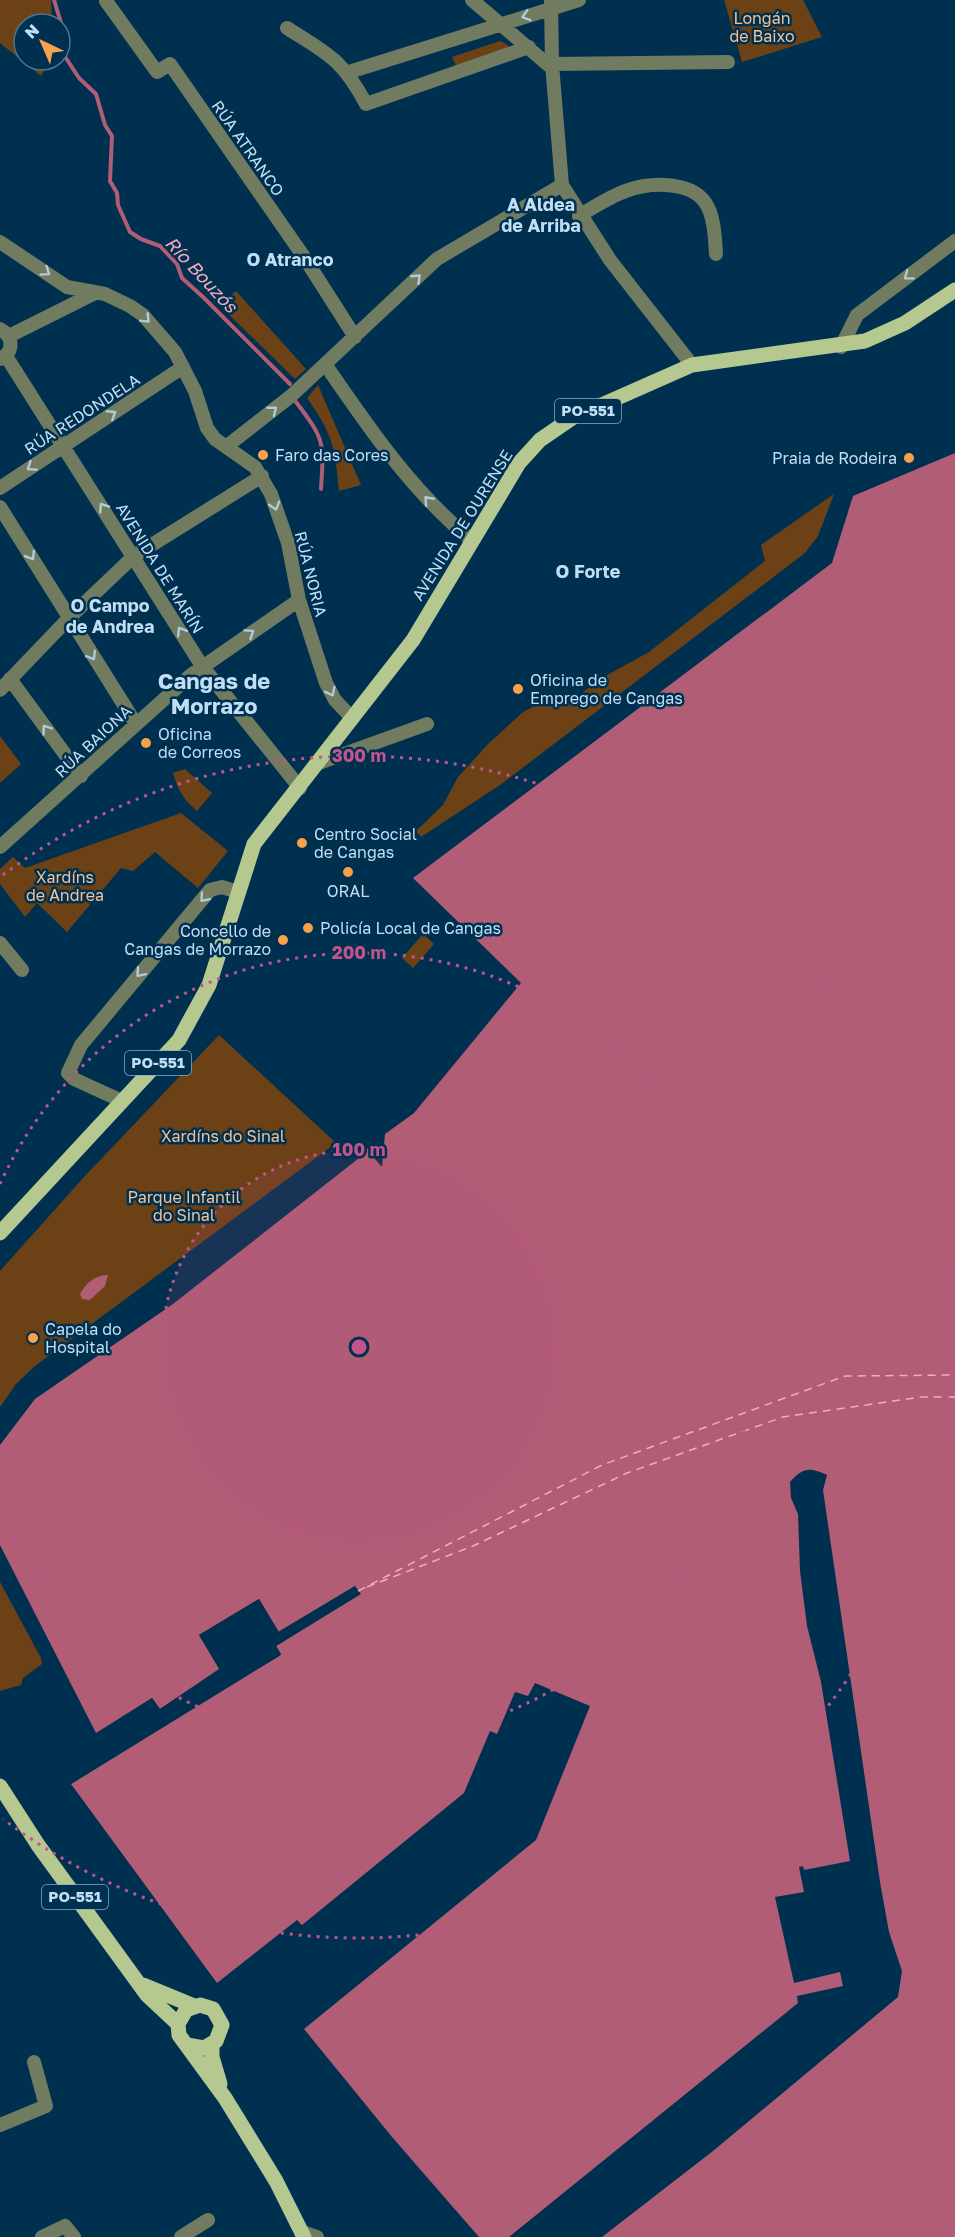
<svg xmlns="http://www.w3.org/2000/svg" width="955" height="2237" font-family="'Golos Text',sans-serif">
	<rect width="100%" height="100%" fill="#00304f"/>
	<!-- green -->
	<path fill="#6b4115" d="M0 0H51L52 24H24V60H50L41 76 0 43Z
		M724 0H803L822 37 742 62Z
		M500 41 508 45 509 50 457 68 452 57Z
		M236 291 306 369 295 379 220 306Z
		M318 385 361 485 339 491C335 447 333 435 307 398Z
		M834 494 818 536 805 553 500 785 421 837 416 831 443 805 458 777 488 744 523 712 555 695 578 696 600 679 649 652 765 561 761 545Z
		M0 736 21 764 0 783Z
		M185 769 212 793 197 811C183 799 178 790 173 773Z
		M181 813 228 851 198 888 155 852 133 871 121 868 67 932 37 903 25 917 0 884V869L13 857 25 868Z
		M423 934 434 944 413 968 402 958Z
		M219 1035 336 1143 35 1366 16 1384 0 1407V1271L84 1177Z
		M0 1582 41 1658 42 1664 23 1678 21 1685 0 1691Z"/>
	<!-- water -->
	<path fill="#b15d75" d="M955 453V2237H602L713 2151 898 1997 902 1971 889 1932 880 1882 823 1490 827 1475C810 1467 803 1467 790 1482L791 1498 798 1514 800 1571 807 1626 821 1682 850 1861 804 1870 803 1866 799 1867 804 1892 775 1897 794 1983 840 1972 843 1986 797 1996 798 2003 509 2237H479L392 2137 304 2029 536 1840 590 1706 535 1683 528 1696 515 1692 497 1734 490 1731 464 1793 302 1925 297 1920 217 1983 71 1784 281 1655 276 1646 360 1594 355 1586 278 1632 259 1599 199 1635 220 1669 160 1709 152 1698 96 1733 0 1545V1445L35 1399 173 1304 368 1151 382 1167 385 1134 414 1113 521 983 413 878 832 563 853 496Z
		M108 1275 105 1286 90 1300 82 1299 80 1294C85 1284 96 1274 108 1275Z"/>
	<!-- pier -->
	<path fill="#00304f" d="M355 1586 361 1594 276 1646 281 1654 71 1784 74 1779 277 1653 274 1644 356 1593 354 1590 279 1635 258 1603 203 1636 222 1668V1672L161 1711 151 1702 94 1735 152 1698 160 1709 219 1669 199 1635 259 1599 279 1632Z"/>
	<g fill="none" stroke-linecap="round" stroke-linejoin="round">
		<!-- stream -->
		<path stroke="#b15d75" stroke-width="4" d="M54 0 62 26 60 41
			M60 49 79 78 96 94 105 125 112 136 110 181 117 193 118 205 130 232 141 239 160 246 177 264 182 278 203 297 290 384
			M296 402C325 440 324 442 321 489"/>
		<!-- ferry -->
		<path stroke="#f3acbe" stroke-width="1.5" stroke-dasharray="8 6" stroke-linecap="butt" d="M367 1587 473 1546 627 1473 783 1417 921 1397H955
			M358 1591 602 1465 845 1376 955 1375"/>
		<!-- minor -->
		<path stroke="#717b5f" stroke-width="14" d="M472 0 553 69
			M551 0 552 64 562 185 610 260 692 365
			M106 1 157 72 170 64 304 257 355 337
			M287 28C328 54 342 59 366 104L529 47
			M552 64 728 62
			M349 72 579 0
			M579 216C611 196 640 178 680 187 694 190 705 198 710 212 715 225 715 240 716 254
			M0 242 67 287 105 294 130 306 143 315 175 352 195 391 207 428 215 439 255 467 271 494 288 543 299 600 326 683 335 700 352 718
			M0 329C14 337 14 352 0 359
			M9 336 95 293
			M841 347 857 315 955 241
			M6 356 202 666 300 788
			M325 364C369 428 411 490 471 540
			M227 446 291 396 437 259 562 185
			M0 488 183 367
			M0 507 136 724
			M10 679 81 776
			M0 690 69 618 134 556 262 476
			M319 763 427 724
			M0 847 191 675 299 600
			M0 943 22 970
			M122 1101 74 1079 68 1073 81 1045 210 890 222 887 238 892
			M0 2125 46 2106 34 2062
			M303 2232 317 2237
			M42 2237 65 2226 74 2237
			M181 2237 208 2220"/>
		<!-- major -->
		<path stroke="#b5c88f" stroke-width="15" d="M0 1233 179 1040 209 985 254 844 413 640 519 463 540 440 572 418 692 365 865 341 905 323 955 290
			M0 1786 38 1845 147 1995 178 2024
			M143 1985 194 2006
			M187 2045 204 2048 216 2041 222 2025 213 2009 200 2005 186 2010 178 2024 179 2035 225 2098 276 2181 304 2237
			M212 2045V2057L220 2084"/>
	</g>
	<!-- one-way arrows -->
	<defs><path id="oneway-chevron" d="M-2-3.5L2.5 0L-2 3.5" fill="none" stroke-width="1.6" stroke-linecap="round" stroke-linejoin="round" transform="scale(1.5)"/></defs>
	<g stroke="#b0cbd9">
		<use href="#oneway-chevron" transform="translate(526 16) rotate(164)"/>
		<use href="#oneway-chevron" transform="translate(46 272) rotate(34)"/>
		<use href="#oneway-chevron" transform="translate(908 276) rotate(143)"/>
		<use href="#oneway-chevron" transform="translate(417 278) rotate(-43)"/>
		<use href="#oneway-chevron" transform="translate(146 319) rotate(45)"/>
		<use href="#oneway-chevron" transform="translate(273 410) rotate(-38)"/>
		<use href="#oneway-chevron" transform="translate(112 414) rotate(-33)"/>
		<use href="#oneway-chevron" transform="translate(31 467) rotate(146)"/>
		<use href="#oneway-chevron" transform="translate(428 500) rotate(-132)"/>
		<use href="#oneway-chevron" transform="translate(275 506) rotate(73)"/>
		<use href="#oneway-chevron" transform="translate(103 507) rotate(-123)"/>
		<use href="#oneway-chevron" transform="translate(31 556) rotate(58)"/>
		<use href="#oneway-chevron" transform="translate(181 631) rotate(-122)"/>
		<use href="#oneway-chevron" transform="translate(250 633) rotate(-34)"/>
		<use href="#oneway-chevron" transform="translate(92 656) rotate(58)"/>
		<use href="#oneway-chevron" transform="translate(331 692) rotate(63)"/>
		<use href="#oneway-chevron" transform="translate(46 729) rotate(-126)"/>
		<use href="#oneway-chevron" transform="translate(204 898) rotate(130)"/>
		<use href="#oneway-chevron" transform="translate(140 973) rotate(131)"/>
	</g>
	<!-- distance rings -->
	<circle cx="359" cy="1347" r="197" fill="#c1548a" fill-opacity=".12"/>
	<g fill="none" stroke="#c1548a" stroke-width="3" stroke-dasharray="3 6">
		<circle cx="359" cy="1347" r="197"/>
		<path d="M0 1184A394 394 0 1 1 0 1510"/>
		<path d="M3 875A591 591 0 1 1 3 1819"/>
	</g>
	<!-- markers -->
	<g fill="#f7a14a" stroke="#00304f" stroke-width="2">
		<circle cx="263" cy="455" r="6"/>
		<circle cx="909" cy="458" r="6"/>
		<circle cx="518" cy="689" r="6"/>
		<circle cx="146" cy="743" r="6"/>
		<circle cx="302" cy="843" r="6"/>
		<circle cx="348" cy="872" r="6"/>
		<circle cx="308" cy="928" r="6"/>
		<circle cx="283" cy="940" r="6"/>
		<circle cx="33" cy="1338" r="6"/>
	</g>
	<g text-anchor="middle" stroke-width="5" stroke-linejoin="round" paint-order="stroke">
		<!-- shield labels -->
		<g fill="#00304f" stroke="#86aac5" stroke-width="1.5">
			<rect x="555" y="399" width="66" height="24" rx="4.5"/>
			<rect x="125" y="1051" width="66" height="24" rx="4.5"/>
			<rect x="42" y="1885" width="66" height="24" rx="4.5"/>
		</g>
		<g font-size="15" font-weight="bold" fill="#c0dff7">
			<text x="588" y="416">PO-551</text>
			<text x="158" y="1068">PO-551</text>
			<text x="75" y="1902">PO-551</text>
		</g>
		<!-- park labels -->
		<g font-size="16" fill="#f5c193" stroke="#00304f">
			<text x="762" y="24">Longán<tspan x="762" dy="18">de Baixo</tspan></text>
			<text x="65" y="883">Xardíns<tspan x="65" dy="18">de Andrea</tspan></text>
			<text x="223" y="1142">Xardíns do Sinal</text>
			<text x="184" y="1203">Parque Infantil<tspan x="184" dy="18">do Sinal</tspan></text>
		</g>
		<!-- street labels -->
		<g font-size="16" fill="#c0dff7" stroke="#00304f">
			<text transform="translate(248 148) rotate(55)" y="6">RÚA ATRANCO</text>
			<text transform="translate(82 414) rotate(-33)" y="6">RÚA REDONDELA</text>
			<text transform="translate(462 525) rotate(-58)" y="6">AVENIDA DE OURENSE</text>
			<text transform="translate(160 568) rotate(58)" y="6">AVENIDA DE MARÍN</text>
			<text transform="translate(311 574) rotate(76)" y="6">RÚA NORIA</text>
			<text transform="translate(93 741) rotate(-43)" y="6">RÚA BAIONA</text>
		</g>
		<!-- poi labels -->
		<g font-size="16" fill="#c0dff7" stroke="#00304f" text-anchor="start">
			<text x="275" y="461">Faro das Cores</text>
			<text x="897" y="464" text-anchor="end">Praia de Rodeira</text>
			<text x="530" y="686">Oficina de<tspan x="530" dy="18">Emprego de Cangas</tspan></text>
			<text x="158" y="740">Oficina<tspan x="158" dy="18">de Correos</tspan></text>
			<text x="314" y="840">Centro Social<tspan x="314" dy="18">de Cangas</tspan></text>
			<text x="348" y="897" text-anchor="middle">ORAL</text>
			<text x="320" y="934">Policía Local de Cangas</text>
			<text x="271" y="937" text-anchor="end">Concello de<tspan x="271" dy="18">Cangas de Morrazo</tspan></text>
			<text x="45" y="1335">Capela do<tspan x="45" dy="18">Hospital</tspan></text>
		</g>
		<!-- neighbourhood labels -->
		<g font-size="18" font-weight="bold" fill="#c0dff7" stroke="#00304f">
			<text x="541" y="211">A Aldea<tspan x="541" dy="21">de Arriba</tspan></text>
			<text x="290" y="266">O Atranco</text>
			<text x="588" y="578">O Forte</text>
			<text x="110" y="612">O Campo<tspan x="110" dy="21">de Andrea</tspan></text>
		</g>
		<!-- water labels -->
		<g font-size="18" font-style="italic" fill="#f3acbe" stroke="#00304f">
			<text transform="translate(201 275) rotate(47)" y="6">Río Bouzós</text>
		</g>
		<!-- district labels -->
		<g font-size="22" font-weight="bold" fill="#c0dff7" stroke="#00304f">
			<text x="214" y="689">Cangas de<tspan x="214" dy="25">Morrazo</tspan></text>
		</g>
	</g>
	<circle cx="359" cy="1347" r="9" fill="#c1548a" stroke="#00304f" stroke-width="3"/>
	<g font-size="18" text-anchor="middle" font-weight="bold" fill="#c1548a" stroke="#00304f" stroke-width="5" stroke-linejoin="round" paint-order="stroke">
		<text x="359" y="762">300 m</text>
		<text x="359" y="959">200 m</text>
		<text x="359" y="1156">100 m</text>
	</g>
	<!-- north arrow -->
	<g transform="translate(42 42) rotate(316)"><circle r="28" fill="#00304f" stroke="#4d7692" stroke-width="1.5"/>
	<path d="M0-4.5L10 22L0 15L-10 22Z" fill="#f7a14a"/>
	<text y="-9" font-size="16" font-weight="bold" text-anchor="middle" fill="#c0dff7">N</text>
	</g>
</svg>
